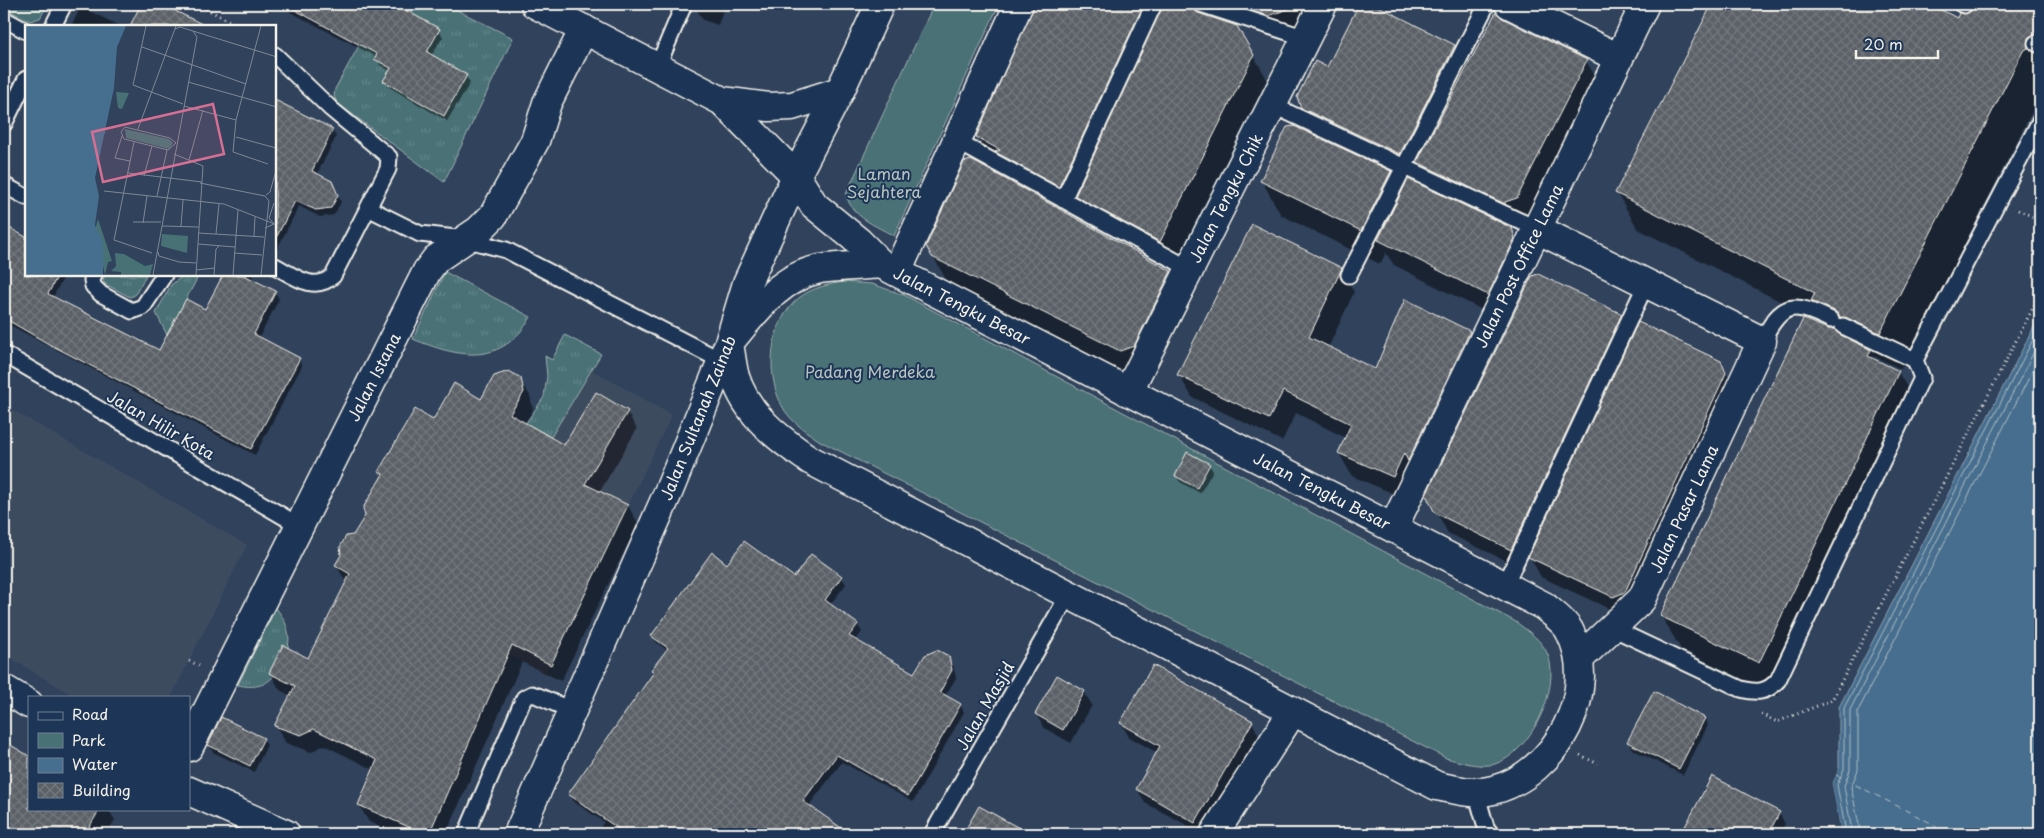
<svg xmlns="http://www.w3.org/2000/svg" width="2044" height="838" font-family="'Playpen Sans',sans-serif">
	<defs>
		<pattern id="grass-tufts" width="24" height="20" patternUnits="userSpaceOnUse" patternTransform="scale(1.25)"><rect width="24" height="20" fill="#487176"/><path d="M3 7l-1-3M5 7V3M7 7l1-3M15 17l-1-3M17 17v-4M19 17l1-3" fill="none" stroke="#63868a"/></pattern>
		<pattern id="building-cross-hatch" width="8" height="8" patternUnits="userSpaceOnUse" patternTransform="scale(1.25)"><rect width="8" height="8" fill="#5b6167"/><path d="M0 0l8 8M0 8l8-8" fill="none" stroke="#73787d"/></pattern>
	</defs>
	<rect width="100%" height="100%" fill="#30425c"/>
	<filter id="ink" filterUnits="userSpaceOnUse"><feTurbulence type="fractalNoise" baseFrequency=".02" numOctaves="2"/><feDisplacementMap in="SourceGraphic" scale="10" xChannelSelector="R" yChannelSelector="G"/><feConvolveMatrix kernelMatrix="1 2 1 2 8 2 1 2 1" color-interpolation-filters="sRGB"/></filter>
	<g filter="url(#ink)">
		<!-- built -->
		<path fill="#3d4b5f" d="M592 370 672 415 546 674 491 645 539 457Z
			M4 405 247 545 171 697H75L4 654Z"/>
		<!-- grass -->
		<path fill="url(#grass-tufts)" stroke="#9eb1af" fill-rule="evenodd" d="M6 4H48L40 18 30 21 4 8Z
			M382 4H390L378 25 416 16 394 4H445L513 38 444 182 337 103 334 96 335 89ZM422 19 440 29 427 52 467 76 443 115 384 80 391 68 375 59 401 53Z
			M445 272 531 317C501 367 460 358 413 339Z
			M105 275H146L135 295 130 297 105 284 103 280Z
			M184 275H199L167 335 156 313 171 285Z
			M565 335 601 354 551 437 526 423 544 397 547 376 545 356 552 360Z
			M276 608C286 620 291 633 288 648L283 646 269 673 274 676C264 687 253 688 238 685Z"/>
		<!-- park -->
		<path fill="#487176" stroke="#9eb1af" d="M934 4H999L894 236C875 225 851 217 846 194Z
			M843 282 872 284 904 295 1516 622C1529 632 1542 640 1548 655 1561 689 1530 753 1495 764 1480 768 1461 762 1446 758L820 441C807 432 794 424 785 411 764 378 768 322 800 297 814 287 827 285 843 282Z"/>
		<!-- water -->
		<path fill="#466e8e" stroke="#8ca2b2" d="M2040 315V834H1837L1840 828 1832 784 1839 769V707Z"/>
		<!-- pier -->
		<path fill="#30425c" d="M1837 768 1839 769 1832 784 1840 828 1837 834H1834L1838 827 1829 784Z"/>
		<!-- shadow -->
		<path fill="#0007" d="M143 4H158L203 26H131Z
			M275 4H389L439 30 443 37 431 56 466 76 470 83 447 121 389 87 385 81 390 71 380 65 377 57Z
			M665 4H725L718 25 703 20 697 10H691L685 14 668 8Z
			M1034 4H1141L1152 34 1198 14 1237 27 1267 79 1174 265 1091 219 1077 195 1071 207 989 158 977 137 1034 11Z
			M1207 4H1310L1296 32Z
			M1361 4H1372L1455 46 1467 69 1501 19 1586 61 1601 86 1531 223 1433 188 1418 161 1411 174 1314 128 1302 108 1328 69Z
			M1713 4H1927L1958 19 1974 9 1973 4H2040V96L1901 369 1873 356 1876 361 1898 372 1918 406 1778 696 1681 649 1661 616 1829 331 1825 324 1638 229 1617 193Z
			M81 7 120 26H71Z
			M275 102 332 130 336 137 317 174 335 189 341 202 334 215 320 217 299 206 277 249 275 248Z
			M1294 127 1390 172 1403 193 1511 229 1526 255 1502 320 1394 265 1386 253 1380 264 1281 215 1262 181Z
			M4 227 26 239V275H65L53 297 159 352 206 311 225 275H254L251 280 275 292 279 299 259 338 299 359 302 366 255 455 4 322Z
			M927 246 1170 272 1188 303 1138 381 951 288Z
			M1341 269 1354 292 1328 348 1375 371 1469 332 1482 355 1406 499 1352 476 1339 453 1346 438 1296 413 1282 441 1192 397 1179 375Z
			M1621 315 1633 337 1720 362 1732 382 1625 616 1541 577 1530 557 1554 506 1552 504 1521 568 1448 533 1437 513Z
			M520 379 530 396 533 410 524 424 565 447 627 412 637 429 599 493 628 506 638 523 561 681 522 662 446 834H398L369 822 359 805 374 770 324 745 311 752 286 743 276 726 291 696 280 690 270 673 308 660 347 583 336 565 366 516 382 477 380 472 433 422 482 401Z
			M1209 465 1213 471 1200 493 1180 482 1176 476Z
			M811 556 841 577 846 584 830 605 857 624 862 632 855 641 915 675 948 657 953 665 956 678 945 696 960 705 964 712 913 802 842 762 808 807 848 834H595L604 822 574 802 570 794 655 673 653 670 667 650 657 643 652 636 728 565 795 579Z
			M1084 692 1092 705 1071 743 1044 728 1036 714Z
			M1705 719 1708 725 1683 775 1632 749 1628 742Z
			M1252 722 1259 736 1204 834 1145 803 1137 789 1158 753 1129 737 1121 723Z
			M263 739 267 745 254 772 213 752 209 745Z
			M4 743 29 758V809H108L115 820 106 834H4Z
			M1712 778 1779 813 1785 824 1779 834H1682Z
			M1018 829 1021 834 965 833Z"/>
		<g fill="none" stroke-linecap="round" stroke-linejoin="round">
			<!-- shore -->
			<path stroke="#aebdc4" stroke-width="1" d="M1843 834 1845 827 1837 785 1844 769V708L2040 326
				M1850 834 1851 826 1844 786 1850 770V710L2040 340
				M1858 834 1859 825 1851 787 1858 770V711L2040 356"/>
			<!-- ferry -->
			<path stroke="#b7c3c8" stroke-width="1" stroke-dasharray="6 5" stroke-linecap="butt" d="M1836 775 1931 823 1944 834"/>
		</g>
		<!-- building -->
		<path fill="url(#building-cross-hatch)" stroke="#f4f1e8" d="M141 4H161L206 26H130Z
			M284 4H394L440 29 427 52 467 75 444 116 383 81 391 68 374 59 377 54Z
			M1034 4H1144L1059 187 995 152 1000 150 976 137Z
			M1163 4H1192L1194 10 1198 13 1237 26 1254 55 1160 242 1075 196Z
			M1231 4H1290L1291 8 1268 16Z
			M1359 4H1374L1455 45 1400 154 1301 108 1297 97 1315 61 1327 67Z
			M1712 4H1930L1957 18 1959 13 1970 12 1973 4H2040V35L2035 34 2028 38V48L2023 51 1880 333 1847 318 1840 317 1835 311 1811 301 1815 293 1615 193Z
			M1496 12 1502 18 1587 60 1517 198 1505 202V204L1417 162Z
			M275 100 333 129 312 171 332 181 338 195 331 208 316 210 295 201 275 240Z
			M1294 126 1391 171 1361 231 1260 181 1287 127Z
			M971 160 1171 271 1134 346 1120 351 932 257 926 246 964 162Z
			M1408 179 1512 228 1515 238 1488 295 1378 240Z
			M1252 224 1342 268 1309 337 1375 369 1405 299 1470 331 1408 461 1404 453 1393 477 1338 453 1351 424 1283 391 1269 419 1177 375Z
			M4 225 26 237V275H58L48 294 159 350 186 299 205 309 223 275H244L276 291 254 334 300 358 251 449 47 343 4 318Z
			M1538 274 1622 314 1511 550 1435 513 1426 495 1532 276Z
			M1803 319 1828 329H1834L1839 334 1871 350 1868 356 1899 371 1759 663 1660 616Z
			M1638 322 1721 361 1726 373 1625 592 1613 597 1528 557Z
			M509 371 521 378 524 392 510 414 564 445 596 392 628 411 585 484 628 505 551 665 512 645 429 834H425L358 805 377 760 314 729 301 735 274 726 295 686 269 673 283 645 308 658 350 574 335 565 341 555 340 547 346 536 353 535 365 516 363 508 383 474 378 472 415 409 433 420 454 383 481 399 494 376Z
			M1187 452 1210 464 1197 488 1175 476Z
			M744 541 794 577 811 554 842 576 825 600 858 624 849 636 914 673 925 655 937 650 949 656 952 670 940 692 961 704 908 796 837 755 803 801 850 834H626L568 794 654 672 651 670 668 648 651 636 712 552 727 564Z
			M1153 665 1253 721 1195 823 1136 789 1160 746 1120 723Z
			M1057 675 1085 691 1063 730 1035 714Z
			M1654 691 1705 718 1679 769 1627 742Z
			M221 717 264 738 250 766 208 745Z
			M4 741 29 756V809H100L85 834H4Z
			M1712 776 1780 812 1768 834H1681Z
			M979 806 1030 834H963Z"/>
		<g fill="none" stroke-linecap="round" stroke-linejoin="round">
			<defs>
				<path id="service" d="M1201 4 1306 38
					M1961 4 1964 5
					M4 19 26 31
					M53 26 64 4
					M2036 43 2040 45
					M275 55 331 109 389 157 388 169 368 208
					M657 68 684 4
					M1272 105 1537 229
					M4 124 26 79
					M956 141 1190 269
					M4 185 26 197
					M1063 200 1154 4
					M275 266C294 276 314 293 333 276L368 208 420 234 465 239 506 250 720 360
					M94 275 92 280 93 286 101 294 132 311 143 307 164 275
					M1349 275 1487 4
					M1762 341C1782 302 1792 301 1831 320
					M4 354 300 526
					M1915 360 2040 121
					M1505 585 1646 284
					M1612 628 1741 689C1756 693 1767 693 1778 680L1922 378 1915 360 1843 326
					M1476 792 1486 827 1491 834
					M466 834 524 698 532 694 538 696 573 711
					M932 834 1069 594"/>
				<path id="minor" d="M1509 4 1619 58
					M1537 229 1762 341 1642 599 1580 658
					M897 272 1019 4
					M1128 392 1323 4
					M189 747 427 271 436 259 479 230 493 216 535 141 547 103 584 29"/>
				<path id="tertiary" d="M535 4 722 101 796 176
					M722 101 769 107 792 106 840 91
					M4 689 29 704
					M189 791 286 834"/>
				<path id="secondary" d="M796 176 814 205 858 241 881 264
					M881 264 1544 606C1552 613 1564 621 1569 630 1602 690 1556 774 1493 790 1475 795 1455 790 1437 786L810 460C779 439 747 415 735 377 732 366 731 354 729 343 754 313 779 277 820 269 840 266 861 266 881 264Z
					M1393 528 1645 4
					M518 834 670 488 729 343 747 283 796 176 840 91 880 4
					M1214 834 1293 711"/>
			</defs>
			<!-- service casing -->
			<use href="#service" stroke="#f4f1e8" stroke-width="19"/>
			<!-- minor casing -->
			<use href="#minor" stroke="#f4f1e8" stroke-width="31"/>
			<!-- tertiary casing -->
			<use href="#tertiary" stroke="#f4f1e8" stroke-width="31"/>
			<!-- secondary casing -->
			<use href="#secondary" stroke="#f4f1e8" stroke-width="31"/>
			<!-- path -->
			<path stroke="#f4f1e8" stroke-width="3" stroke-dasharray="1 4" stroke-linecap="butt" d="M197 4 239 26
				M2018 210 2040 220
				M189 661 200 666
				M1761 714 1777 722 1832 700 2040 294
				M1580 755 1598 764"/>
			<!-- service -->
			<use href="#service" stroke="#1d3557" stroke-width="15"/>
			<!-- minor -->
			<use href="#minor" stroke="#1d3557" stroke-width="28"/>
			<!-- tertiary -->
			<use href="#tertiary" stroke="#1d3557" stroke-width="28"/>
			<!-- secondary -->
			<use href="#secondary" stroke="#1d3557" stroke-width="28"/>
		</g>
	</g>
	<g text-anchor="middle" stroke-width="4" stroke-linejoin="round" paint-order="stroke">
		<!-- park labels -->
		<g font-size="16" fill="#b8c4c0" stroke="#1d3557">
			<text x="884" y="180">Laman<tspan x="884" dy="18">Sejahtera</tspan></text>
			<text x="870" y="378">Padang Merdeka</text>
		</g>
		<!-- street labels -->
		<g font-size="16" fill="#f4f1e8" stroke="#1d3557">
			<text transform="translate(1226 198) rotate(-63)" y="6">Jalan Tengku Chik</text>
			<text transform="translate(1519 266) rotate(-64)" y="6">Jalan Post Office Lama</text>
			<text transform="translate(962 306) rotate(27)" y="6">Jalan Tengku Besar</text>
			<text transform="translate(374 377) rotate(-63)" y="6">Jalan Istana</text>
			<text transform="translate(698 418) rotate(-68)" y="6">Jalan Sultanah Zainab</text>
			<text transform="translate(161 425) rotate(30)" y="6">Jalan Hilir Kota</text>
			<text transform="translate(1322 491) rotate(27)" y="6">Jalan Tengku Besar</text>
			<text transform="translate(1684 509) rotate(-65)" y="6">Jalan Pasar Lama</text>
			<text transform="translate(985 706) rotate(-60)" y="6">Jalan Masjid</text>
		</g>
	</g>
	<!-- overview -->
	<g transform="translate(25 25)">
		<rect width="251" height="251" fill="#30425c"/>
		<path d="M91 67 104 68 97 84 93 83ZM137 209 163 211 162 228 136 221ZM90 228 99 229 120 241 128 239 125 250H96V247L86 246 91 241Z" fill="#487176"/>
		<path d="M73 194 87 236 83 237 80 250 70 205Z" fill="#487176"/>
		<path d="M100 104 144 114 148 118 144 124 101 113Z" fill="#487176"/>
		<path d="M1 1H101L92 22 89 63 70 153 74 171 70 200 78 218V250H0Z" fill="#466e8e"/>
		<path fill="none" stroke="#466e8e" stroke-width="2.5" d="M78 1 67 100 80 108"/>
		<path fill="none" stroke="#7e8894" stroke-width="1" d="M121 1 108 60 158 79M236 1 211 95 208 127 243 139M150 4 155 2 252 32M117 22 221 59M163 57 252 82M159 81 211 95M100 102 145 113 151 118 143 125 99 114 96 107ZM113 104 151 1M97 111 90 133 105 136M211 112 251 123 252 140M109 117 89 215 127 228M149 129 178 141 171 250M164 135 178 85M103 148 177 157M119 151 127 121M175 158 240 171M79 166 199 179 252 200M241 170 245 167 252 142M132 171 142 125M108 197H136M118 198 122 171M137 201 174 202M156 201 158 175M240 203 249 199 244 193 249 178M173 208 239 212M191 209 194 179M229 211 230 192M173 219 210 222M133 227 134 231 154 237 171 238M209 228 237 230M171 245 190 243M128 250 172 12 168 6M189 250 191 224 194 221M208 250 213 185M236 250 244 176 240 171"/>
		<path fill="#d66f93" fill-opacity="0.15" stroke="#d66f93" stroke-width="2.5" d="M188 79 199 129 78 157 67 107Z"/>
		<rect width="251" height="251" fill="none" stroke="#f4f1e8" stroke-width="2.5"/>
	</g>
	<!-- margin -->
	<rect width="2044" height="838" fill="none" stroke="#1d3557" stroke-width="20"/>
	<rect x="10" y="10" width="2024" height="818" fill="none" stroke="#f4f1e8" stroke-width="2" filter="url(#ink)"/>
	<!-- legend -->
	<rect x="28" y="696" width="162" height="115" fill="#1d3557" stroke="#738091"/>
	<rect x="38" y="712" width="25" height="8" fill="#1d3557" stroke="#738091"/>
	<text x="72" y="720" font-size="15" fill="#f4f1e8">Road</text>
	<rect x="38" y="733" width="25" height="15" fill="#487176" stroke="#738091"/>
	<text x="72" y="746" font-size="15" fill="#f4f1e8">Park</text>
	<rect x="38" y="758" width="25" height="15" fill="#466e8e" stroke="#738091"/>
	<text x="72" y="770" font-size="15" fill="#f4f1e8">Water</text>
	<rect x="38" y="783" width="25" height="15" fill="url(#building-cross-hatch)" stroke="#738091"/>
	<text x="72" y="796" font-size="15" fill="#f4f1e8">Building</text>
	<!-- scale -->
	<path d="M1856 50v8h82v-8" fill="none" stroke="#f4f1e8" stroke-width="2.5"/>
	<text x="1864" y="50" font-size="15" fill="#f4f1e8" stroke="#1d3557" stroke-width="4" paint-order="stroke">20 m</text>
</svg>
